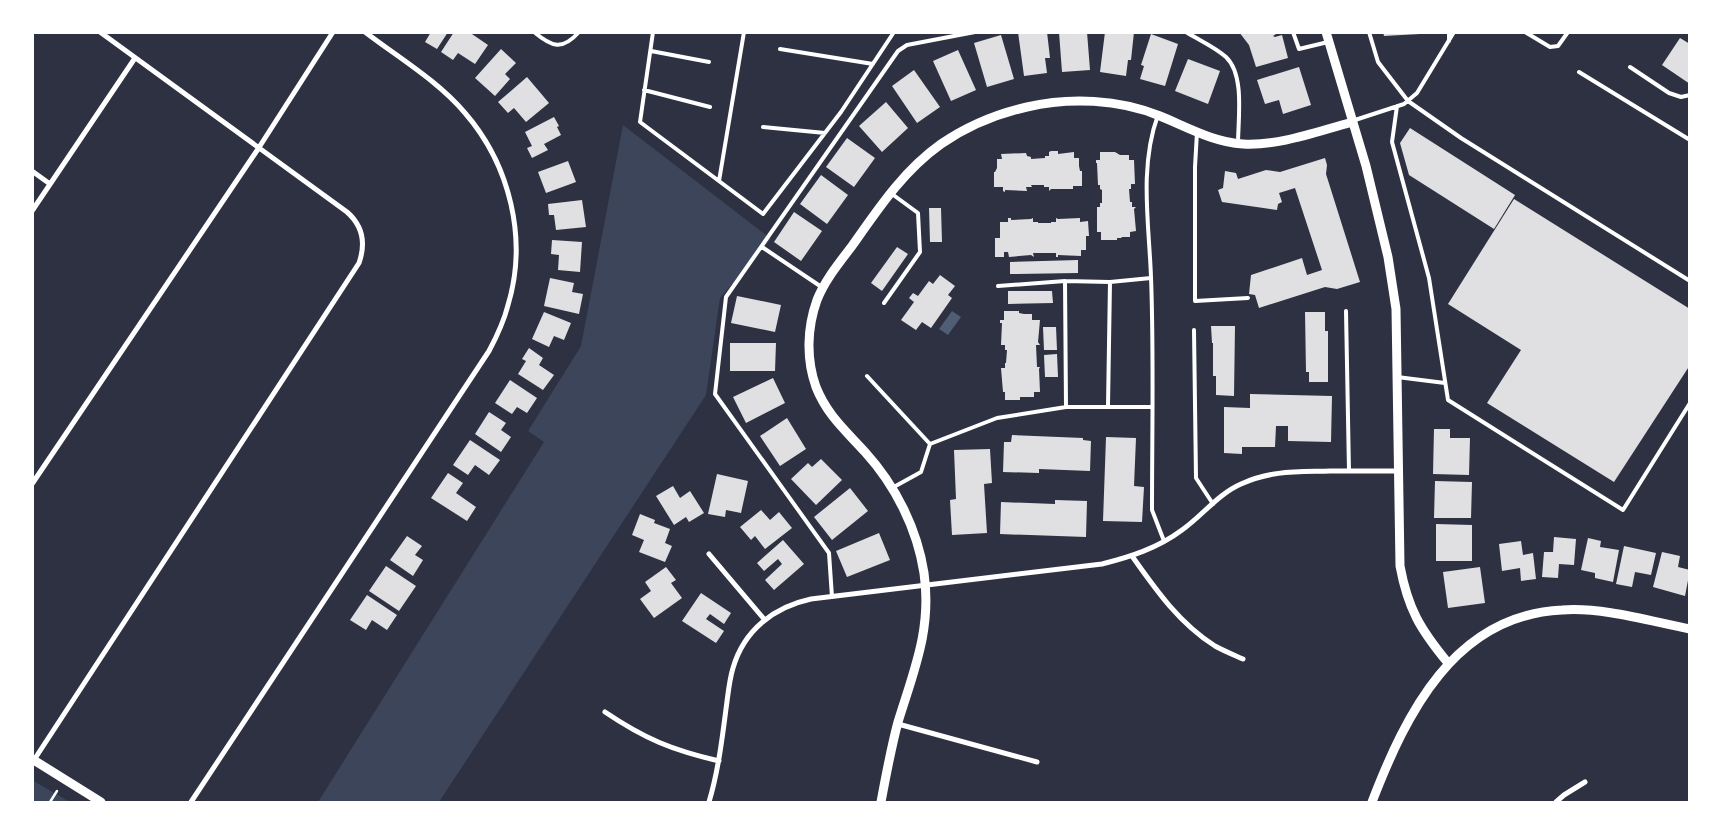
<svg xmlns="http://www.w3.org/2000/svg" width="1722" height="835" font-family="Montserrat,sans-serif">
	<rect width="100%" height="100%" fill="#2d3142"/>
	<!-- green -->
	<path fill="#3c4559" d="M623 125 771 239 720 298 706 395 439 802H318L544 442 528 431 581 346Z
		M32 780 70 802H33Z"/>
	<!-- water -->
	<path fill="#4f5d75" d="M952 311 961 317 948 335 939 329Z"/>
	<!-- building -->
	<path fill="#e0e0e3" d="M431 32H448L437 49 425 42Z
		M454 32H469L488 45 475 64 458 53 453 60 441 52Z
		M1018 32H1047L1050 58H1045L1047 73 1024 76Z
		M1059 32H1087L1090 70 1062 72Z
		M1105 32H1134L1131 60H1128L1126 76 1100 72Z
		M1239 32H1275L1276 34 1273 36 1275 37 1282 35 1288 58 1256 67 1249 45Z
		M1383 32H1420V34L1384 36Z
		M1151 34 1178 44 1165 86 1140 79 1144 66 1141 65Z
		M1001 35 1014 79 987 87 974 43Z
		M1680 38 1690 44V84L1662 65Z
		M501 49 516 63 505 74 510 79 495 96 475 78Z
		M958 50 976 90 951 101 933 61Z
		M1188 59 1220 71 1208 104 1175 91Z
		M1299 67 1311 105 1283 114 1279 100 1265 104 1257 80Z
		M914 70 940 107 917 123 892 86Z
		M527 77 549 103 526 122 514 108 508 113 498 102Z
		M886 102 908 128 882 152 859 126Z
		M554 117 559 126 557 127 561 135 544 144 548 150 532 158 527 148 532 146 525 132Z
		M1410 128 1515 195 1494 229 1409 175 1400 143Z
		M847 138 875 158 854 187 826 167Z
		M1051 151H1058V154L1074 152V158H1079V166L1080 171H1082V186H1073V189H1051L1049 191V187H1044V185H1031L1032 187H1026L1027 191 1005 190V192L1003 191V187H994V172H995L997 168V159H1002L1001 154 1026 153 1027 156 1031 157V159L1045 158V156H1049V152Z
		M1100 152H1115L1120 155H1129V160H1134L1135 184H1131V189H1129L1130 202H1132V207H1136L1134 209 1136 231 1130 232V237H1121L1122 238H1117V240H1101V232H1097V207H1100V203H1102V190L1100 189V185H1098L1097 163H1096V160H1100Z
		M1325 158 1327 165 1326 174 1360 282 1337 289 1325 287 1259 308 1255 295 1249 294 1251 275 1302 258 1307 275 1322 270 1295 188 1279 193 1282 202 1278 204 1277 210 1222 202 1218 190 1223 188 1225 171 1236 173 1238 179 1266 170 1280 172Z
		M568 161 576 182 546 193 538 172Z
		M821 175 848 195 827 224 800 204Z
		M1514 199 1690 309V365L1614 482 1487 403 1521 350 1448 304Z
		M582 200 586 227 556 230 554 215H549L548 204Z
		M929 208H941L942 242H930Z
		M794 212 822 231 801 261 774 242Z
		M1008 218H1011V220L1031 219 1033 218V222H1038V223H1051V222H1056V218L1058 219 1080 218V222L1088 221 1089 236H1086V250H1081V256L1058 255V257H1056V253H1033L1034 257 1031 255 1009 257 1008 252H1004V257H995V238H1000V222H1008Z
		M552 240 582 242 580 272 558 270 559 255 551 254Z
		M897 247 908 254 882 291 871 283Z
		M1078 260V273L1010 274V262Z
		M940 275 955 286 948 295 952 298 931 328 922 322 916 330 901 320 914 302 909 298 913 293 918 296 929 281 933 284Z
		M550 278 574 283 572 292 583 294 579 314 544 306Z
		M1008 291H1052L1053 303 1008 304Z
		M737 296 781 305 775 332 731 323Z
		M1004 311H1019V313L1024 314H1032V320H1040L1038 342 1040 345H1036L1037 367H1040L1039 369 1040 392H1034V397H1020V400H1005V392H1003L1001 368H1005V363H1006L1007 350H1005V345H1001L1002 323H1000V320H1004Z
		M544 312 571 323 564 340 554 336 549 347 532 339Z
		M1305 312H1325V331H1328V382H1309V372H1306Z
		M1211 326H1235L1234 396 1216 395V376H1213V343H1212Z
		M1043 327H1056L1057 350H1044Z
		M730 343H776L775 371H730Z
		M529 348 543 358 539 365 554 375 543 390 518 374 526 361 522 359Z
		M1057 354 1058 377H1045L1044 355Z
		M773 378 785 403 746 423 733 397Z
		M510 380 537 398 527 413 517 407 512 414 495 403Z
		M1250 394 1332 396 1331 442 1288 441V426H1276L1275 447H1242V454L1224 453V407L1250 408Z
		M489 412 506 423 501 430 511 437 501 452 475 434Z
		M787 418 806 449 780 466 760 436Z
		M1434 429H1450V438H1470L1469 475 1433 474Z
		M1012 435 1083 438V440L1091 441 1090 471 1039 469V473L1003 472 1004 442H1011Z
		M1106 437 1136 438 1134 486 1144 487 1142 522 1103 521Z
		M470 440 500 460 489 475 475 465 468 475 453 465Z
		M990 449 992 483 984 484 987 533 952 535 950 500 956 499 954 450Z
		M821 459 842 480 816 505 791 479 808 463 812 467Z
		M448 473 463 483 456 493 476 507 467 521 431 498Z
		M717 474 748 481 741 513 726 510 725 517 708 514Z
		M1435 481 1472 482 1471 518H1434Z
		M673 486 680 498 690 491 704 513 689 522 686 517 674 525 656 496Z
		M850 488 868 511 832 540 814 517Z
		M1055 500 1087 501 1086 537 1000 534 1001 502 1055 504Z
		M761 510 770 520 779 512 792 528 765 549 755 536 751 540 740 527Z
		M640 514 655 520 654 523 670 529 665 543 672 546 665 562 639 552 644 540 632 535Z
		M1436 524 1472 525V561H1436Z
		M879 533 890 560 847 577 836 551Z
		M407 536 422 546 415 555 423 560 413 576 390 560Z
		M1554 537 1576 539 1574 565 1559 564 1558 578 1542 577 1544 552H1553Z
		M1588 538 1601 541 1600 547 1619 550 1613 582 1595 578V573L1581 570Z
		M783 540 804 564 774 590 765 580 782 564 778 559 764 571 757 563Z
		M1521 541 1523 555 1533 553 1536 579 1521 581 1520 568 1502 571 1499 544Z
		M1624 546 1656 553 1651 575 1635 572 1632 587 1616 584Z
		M1662 552 1680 556 1678 567 1690 570 1685 596 1653 587Z
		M386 566 416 586 399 611 369 591Z
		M666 567 676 580 671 583 682 598 654 618 640 599 651 591 645 582Z
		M1480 567 1485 603 1448 608 1443 572Z
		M701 593 731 613 724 624 710 614 706 619 724 631 716 643 682 621Z
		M367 595 397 615 387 630 372 620 366 630 350 620Z"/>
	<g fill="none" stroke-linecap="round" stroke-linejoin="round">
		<!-- path -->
		<path stroke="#fff" stroke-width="2.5" d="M50 802 57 791"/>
		<!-- service -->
		<path stroke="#fff" stroke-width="4" d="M534 32C552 47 562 51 579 32
			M653 32 640 122 763 214 841 112 894 32
			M1186 32C1199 40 1215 47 1226 57 1245 75 1238 119 1238 144
			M1293 32 1299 49 1328 42
			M1369 32 1378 62 1408 101 1461 138 1690 281
			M1449 32V41
			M1525 32 1550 47 1558 46 1568 32
			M780 49 873 64
			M651 51 709 62
			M1630 67 1669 93 1681 97 1690 95
			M1579 72 1690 140
			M644 90 710 107
			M1397 106 1392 142 1429 278 1448 400 1623 510 1690 403
			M1158 115C1139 167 1149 223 1151 277 1154 354 1152 432 1152 510L1164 541
			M1352 121 1404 104 1417 93 1454 32
			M763 127 825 133
			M1197 132 1195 167V301L1248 298
			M719 181 744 32
			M762 247 823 288
			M998 286 1065 281
			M884 303 920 252 918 213 892 194
			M1346 311 1349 471
			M1194 330 1196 478 1213 504
			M867 376 930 444
			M1397 377 1445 383
			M1108 406 1110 282 1151 278
			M1066 407 1065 281 1110 282
			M892 488 921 472 930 444 997 418 1066 407H1152
			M832 597 829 553 715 394 726 297 898 51 907 45 975 32"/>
		<!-- minor -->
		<path stroke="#fff" stroke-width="5" d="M32 171 50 184
			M32 211 135 58
			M32 484 258 149 333 32
			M709 554 764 619
			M1132 556C1156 590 1179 623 1215 646 1224 651 1234 655 1243 659
			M605 712C645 739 672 750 719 761
			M898 724 1037 762
			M34 760 359 263C366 243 363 226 347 212L100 32
			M191 802 489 351C497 336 504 321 508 305 528 239 510 165 465 113 438 81 399 58 365 32
			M709 802C718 772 722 740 726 709 728 695 729 681 733 668 744 630 774 607 811 599L1102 564C1130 557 1158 548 1182 530 1202 516 1218 494 1241 484 1272 470 1298 472 1330 471 1353 471 1376 471 1399 471
			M1556 802 1564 795 1585 782"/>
		<!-- tertiary -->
		<path stroke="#fff" stroke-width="9" d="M1326 32 1366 166 1388 257 1396 309 1400 566C1408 609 1420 629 1448 663
			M32 759 101 802
			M881 802C886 775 891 748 898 722 914 670 932 629 924 573 917 528 895 485 865 452 846 431 827 415 816 387 806 359 807 328 817 300 825 280 839 263 852 246 878 209 903 171 941 144 966 127 996 114 1027 107 1069 97 1119 99 1160 116 1187 127 1213 142 1243 144 1280 146 1318 131 1353 122
			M1372 802C1406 714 1454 615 1562 610 1603 607 1649 621 1690 629"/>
	</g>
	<!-- border -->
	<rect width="1722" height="835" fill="none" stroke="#ffffff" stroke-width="68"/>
</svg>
